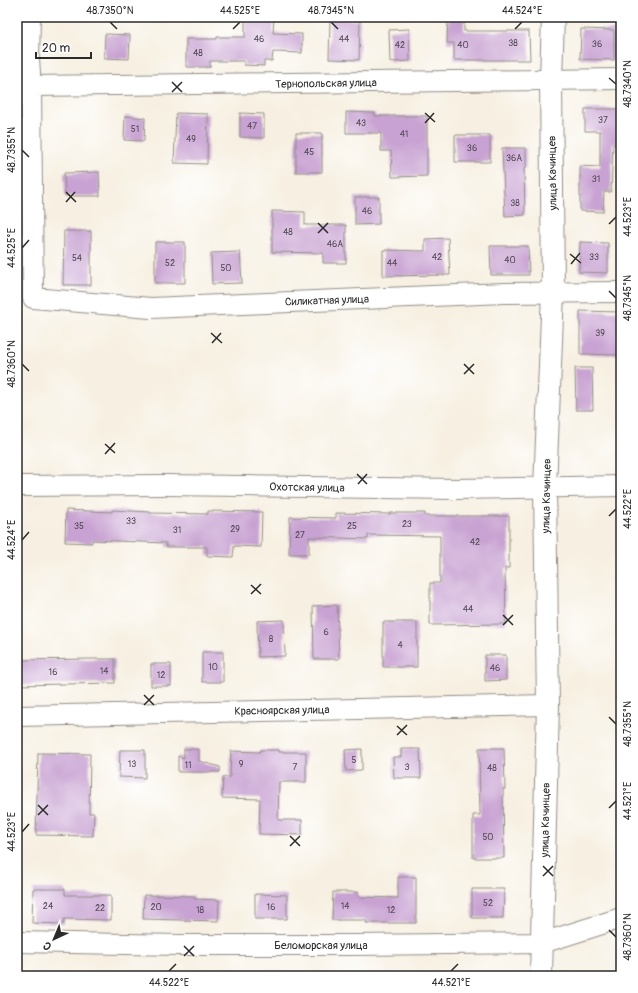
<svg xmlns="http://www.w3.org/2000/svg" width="638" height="993" font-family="Pangolin,sans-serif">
	<rect width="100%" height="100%" fill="#fff"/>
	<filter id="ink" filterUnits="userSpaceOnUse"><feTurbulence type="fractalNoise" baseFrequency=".025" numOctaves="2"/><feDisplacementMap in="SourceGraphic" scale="8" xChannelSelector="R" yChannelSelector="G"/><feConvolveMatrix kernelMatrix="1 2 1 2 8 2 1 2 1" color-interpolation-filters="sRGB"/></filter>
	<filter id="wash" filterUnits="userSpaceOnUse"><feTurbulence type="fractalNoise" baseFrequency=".012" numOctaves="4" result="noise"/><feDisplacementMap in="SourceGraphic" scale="16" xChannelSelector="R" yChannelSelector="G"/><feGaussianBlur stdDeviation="0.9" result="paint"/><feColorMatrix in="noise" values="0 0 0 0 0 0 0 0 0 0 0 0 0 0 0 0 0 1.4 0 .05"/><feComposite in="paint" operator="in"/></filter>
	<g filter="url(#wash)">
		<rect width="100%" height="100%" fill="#f7f0e2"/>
		<g id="blocks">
			<!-- building -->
			<path fill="#c8a2d2" d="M245 17H274L273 33 302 34V53L273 52 272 61H264V66L244 65V61H210V67H186V39H217V37H245Z
				M448 17H464V31H529L530 60H454V43H447Z
				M330 19 360 20 359 60 329 59Z
				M409 29 410 61 390 62 389 30Z
				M581 29 614 30V60L580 59Z
				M105 34 130 35 129 59 104 58Z
				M585 109H621V144H613L611 192H604L603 212 580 211V166L600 167V131H585Z
				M346 112 375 113V116H427V176L392 177 391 151H381V133H346Z
				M176 113 208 114 207 164 174 163Z
				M240 113 264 114V138L240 137Z
				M125 116 145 118 144 141 124 140Z
				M296 133H322V172H296Z
				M455 135H490V162H455Z
				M502 148H526V168H524L525 215 505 216Z
				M99 172 100 196H65L64 173Z
				M355 197H379V224L355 225Z
				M272 211 305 212V225H346V263H323V253L272 252Z
				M64 231H91V285H63Z
				M448 238 450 275 383 276V250L425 251V239Z
				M155 242H185V283H155Z
				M580 242 608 243V273L579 272Z
				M490 246H528L529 275H491Z
				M240 252 242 283 212 284 211 253Z
				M580 311 621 312V355L580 354Z
				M575 368H592L593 410H576Z
				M66 510 112 512V510L150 512V513L208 514V511L262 512 261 547 234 546 233 557 207 556V547H166V543L92 540V543L65 542Z
				M336 513 390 514V513H425V516H509V568H505L506 624 430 625V583H440V536L368 535V539L309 537V554H289L290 517 336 518Z
				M337 605 339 659H314L313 606Z
				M284 620 285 656 258 657 257 621Z
				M383 622H417V667H383Z
				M202 652H223V682H202Z
				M485 655H506V680L485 681Z
				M93 659H115V683L17 685V660Z
				M151 664H171V686H151Z
				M479 748H504L505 789H503L504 858H473V815H480Z
				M184 749H199V761L220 767V772H178V756L184 758Z
				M362 749V770L346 771 345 750Z
				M401 749H420L421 778H394L393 757H401Z
				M120 750H145V778L119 777Z
				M260 750H279V752H306V782H279L278 820H302V835L259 834 260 799 222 798 223 777H230L231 751 260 752Z
				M38 753 90 754 89 813H94L93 836 36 835Z
				M398 877H416V923H366V920H332L333 892H358V897L398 898Z
				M33 889H65V895H111V920L64 919V924L32 923Z
				M472 889H504L503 918H472Z
				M255 894 287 895V919H255Z
				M144 895 194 896V899L219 900 218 921 143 919Z"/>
		</g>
	</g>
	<g filter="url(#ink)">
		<use href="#blocks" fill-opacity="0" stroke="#918e86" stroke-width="1"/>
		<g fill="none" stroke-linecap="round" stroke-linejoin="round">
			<defs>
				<path id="minor" d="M30 17 29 59 31 86 33 298 151 308 504 293 621 292
					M31 86 621 79
					M17 486 165 485 457 489 621 486
					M17 716 548 705
					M17 942 180 945H353L542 943 621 918"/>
				<path id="secondary" d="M541 976 548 705 545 488 553 292 551 80 553 17"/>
			</defs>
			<!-- minor casing -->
			<use href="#minor" stroke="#918e86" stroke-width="22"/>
			<!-- secondary casing -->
			<use href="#secondary" stroke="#918e86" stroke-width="24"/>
			<!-- minor -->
			<use href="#minor" stroke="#fff" stroke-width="20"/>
			<!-- secondary -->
			<use href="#secondary" stroke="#fff" stroke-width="22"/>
		</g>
	</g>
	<!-- ticks -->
	<path fill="none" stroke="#2b2b2b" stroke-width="1.5" d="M110 22 117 29M331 22 338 29M233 29 240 22M515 29 522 22M609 78 616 84M172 82 182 92M172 92 182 82M425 113 435 122M425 123 434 113M22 150 29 157M66 192 76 202M66 202 75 192M318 223 328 233M609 224 616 217M318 233 328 223M22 248 29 240M570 254 581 263M571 264 580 253M609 291 616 298M211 333 222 343M212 343 221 333M22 364 29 371M464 364 474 374M464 374 474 364M105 444 115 453M105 454 115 443M357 474 367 484M358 484 367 474M609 516 616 509M22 540 29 532M251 585 261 594M251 594 261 584M503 615 513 625M503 625 513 615M144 695 154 705M144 705 154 695M609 717 616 724M397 726 407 735M397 735 407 725M38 805 48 815M609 808 616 801M38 815 48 805M22 832 29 824M290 836 300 846M290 846 300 836M543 866 553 876M543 876 553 866M609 930 616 937M184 946 194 956M184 956 194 946M169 971 176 964M451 971 458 964"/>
	<g text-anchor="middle" stroke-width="3" stroke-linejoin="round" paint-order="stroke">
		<!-- number labels -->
		<g font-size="9" fill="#524955">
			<text x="259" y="42">46</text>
			<text x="344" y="42">44</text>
			<text x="513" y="46">38</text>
			<text x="597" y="47">36</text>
			<text x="400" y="48">42</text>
			<text x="463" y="48">40</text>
			<text x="198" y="56">48</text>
			<text x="603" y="123">37</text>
			<text x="361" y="126">43</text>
			<text x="252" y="129">47</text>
			<text x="135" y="132">51</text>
			<text x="404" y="137">41</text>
			<text x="191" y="142">49</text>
			<text x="472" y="151">36</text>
			<text x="309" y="155">45</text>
			<text x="514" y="161">36А</text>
			<text x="596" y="182">31</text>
			<text x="515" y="206">38</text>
			<text x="367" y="214">46</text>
			<text x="288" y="235">48</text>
			<text x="335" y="247">46А</text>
			<text x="437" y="260">42</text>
			<text x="594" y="260">33</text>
			<text x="77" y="261">54</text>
			<text x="510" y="263">40</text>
			<text x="170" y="266">52</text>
			<text x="392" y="266">44</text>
			<text x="226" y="271">50</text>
			<text x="600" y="336">39</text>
			<text x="131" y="524">33</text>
			<text x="407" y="527">23</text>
			<text x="79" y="529">35</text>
			<text x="352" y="529">25</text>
			<text x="235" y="532">29</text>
			<text x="177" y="533">31</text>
			<text x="300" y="538">27</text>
			<text x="475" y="545">42</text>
			<text x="468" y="612">44</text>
			<text x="326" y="635">6</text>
			<text x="271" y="642">8</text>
			<text x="400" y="648">4</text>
			<text x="213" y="670">10</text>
			<text x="495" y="671">46</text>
			<text x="104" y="674">14</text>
			<text x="53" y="675">16</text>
			<text x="161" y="678">12</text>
			<text x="354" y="763">5</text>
			<text x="132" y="767">13</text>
			<text x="241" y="767">9</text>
			<text x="188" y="768">11</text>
			<text x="295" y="770">7</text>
			<text x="407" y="770">3</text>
			<text x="492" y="771">48</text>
			<text x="488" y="840">50</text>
			<text x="488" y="906">52</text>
			<text x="48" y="909">24</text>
			<text x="345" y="909">14</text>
			<text x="156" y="910">20</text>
			<text x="271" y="910">16</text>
			<text x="100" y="911">22</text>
			<text x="200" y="913">18</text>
			<text x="391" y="913">12</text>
		</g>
		<!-- street labels -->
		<g font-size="11" fill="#2b2b2b" stroke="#fff">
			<text transform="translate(326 83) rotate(-1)" y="4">Тернопольская улица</text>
			<text transform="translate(552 173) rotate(-91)" y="4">улица Качинцев</text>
			<text transform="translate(327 300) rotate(-2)" y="4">Силикатная улица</text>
			<text transform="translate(307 487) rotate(1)" y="4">Охотская улица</text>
			<text transform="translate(546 496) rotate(-89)" y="4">улица Качинцев</text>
			<text transform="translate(282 710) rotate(-1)" y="4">Красноярская улица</text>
			<text transform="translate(545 820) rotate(-89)" y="4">улица Качинцев</text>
			<text x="321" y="949">Беломорская улица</text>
		</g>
	</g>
	<!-- margin -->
	<rect width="638" height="993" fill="none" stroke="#fff" stroke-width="44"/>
	<!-- north arrow -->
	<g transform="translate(54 939) rotate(224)" stroke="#ffffff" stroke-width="3" paint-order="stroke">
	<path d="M0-3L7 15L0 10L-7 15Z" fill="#2b2b2b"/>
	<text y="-6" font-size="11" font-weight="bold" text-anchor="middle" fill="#2b2b2b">С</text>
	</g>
	<!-- scale -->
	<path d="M36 52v6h55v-6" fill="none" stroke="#2b2b2b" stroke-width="2"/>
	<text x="42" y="52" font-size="12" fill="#2b2b2b" stroke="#ffffff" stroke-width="3" paint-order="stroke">20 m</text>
	<rect x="22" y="22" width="594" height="949" fill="none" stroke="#2b2b2b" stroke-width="1.5"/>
	<g font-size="10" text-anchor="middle" fill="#2b2b2b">
		<text x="110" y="14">48.7350°N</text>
		<text x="240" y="14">44.525°E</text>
		<text x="331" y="14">48.7345°N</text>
		<text x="522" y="14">44.524°E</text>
		<text transform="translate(627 84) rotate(-90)" y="4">48.7340°N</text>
		<text transform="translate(11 150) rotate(-90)" y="4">48.7355°N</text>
		<text transform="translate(627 217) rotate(-90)" y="4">44.523°E</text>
		<text transform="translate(11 248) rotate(-90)" y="4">44.525°E</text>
		<text transform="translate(627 298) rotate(-90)" y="4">48.7345°N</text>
		<text transform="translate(11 364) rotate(-90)" y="4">48.7360°N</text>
		<text transform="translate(627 509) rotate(-90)" y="4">44.522°E</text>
		<text transform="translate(11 540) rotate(-90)" y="4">44.524°E</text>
		<text transform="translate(627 724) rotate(-90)" y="4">48.7355°N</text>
		<text transform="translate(627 801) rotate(-90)" y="4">44.521°E</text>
		<text transform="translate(11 832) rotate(-90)" y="4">44.523°E</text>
		<text transform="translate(627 937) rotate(-90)" y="4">48.7360°N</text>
		<text x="169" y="986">44.522°E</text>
		<text x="451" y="986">44.521°E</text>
	</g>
</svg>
